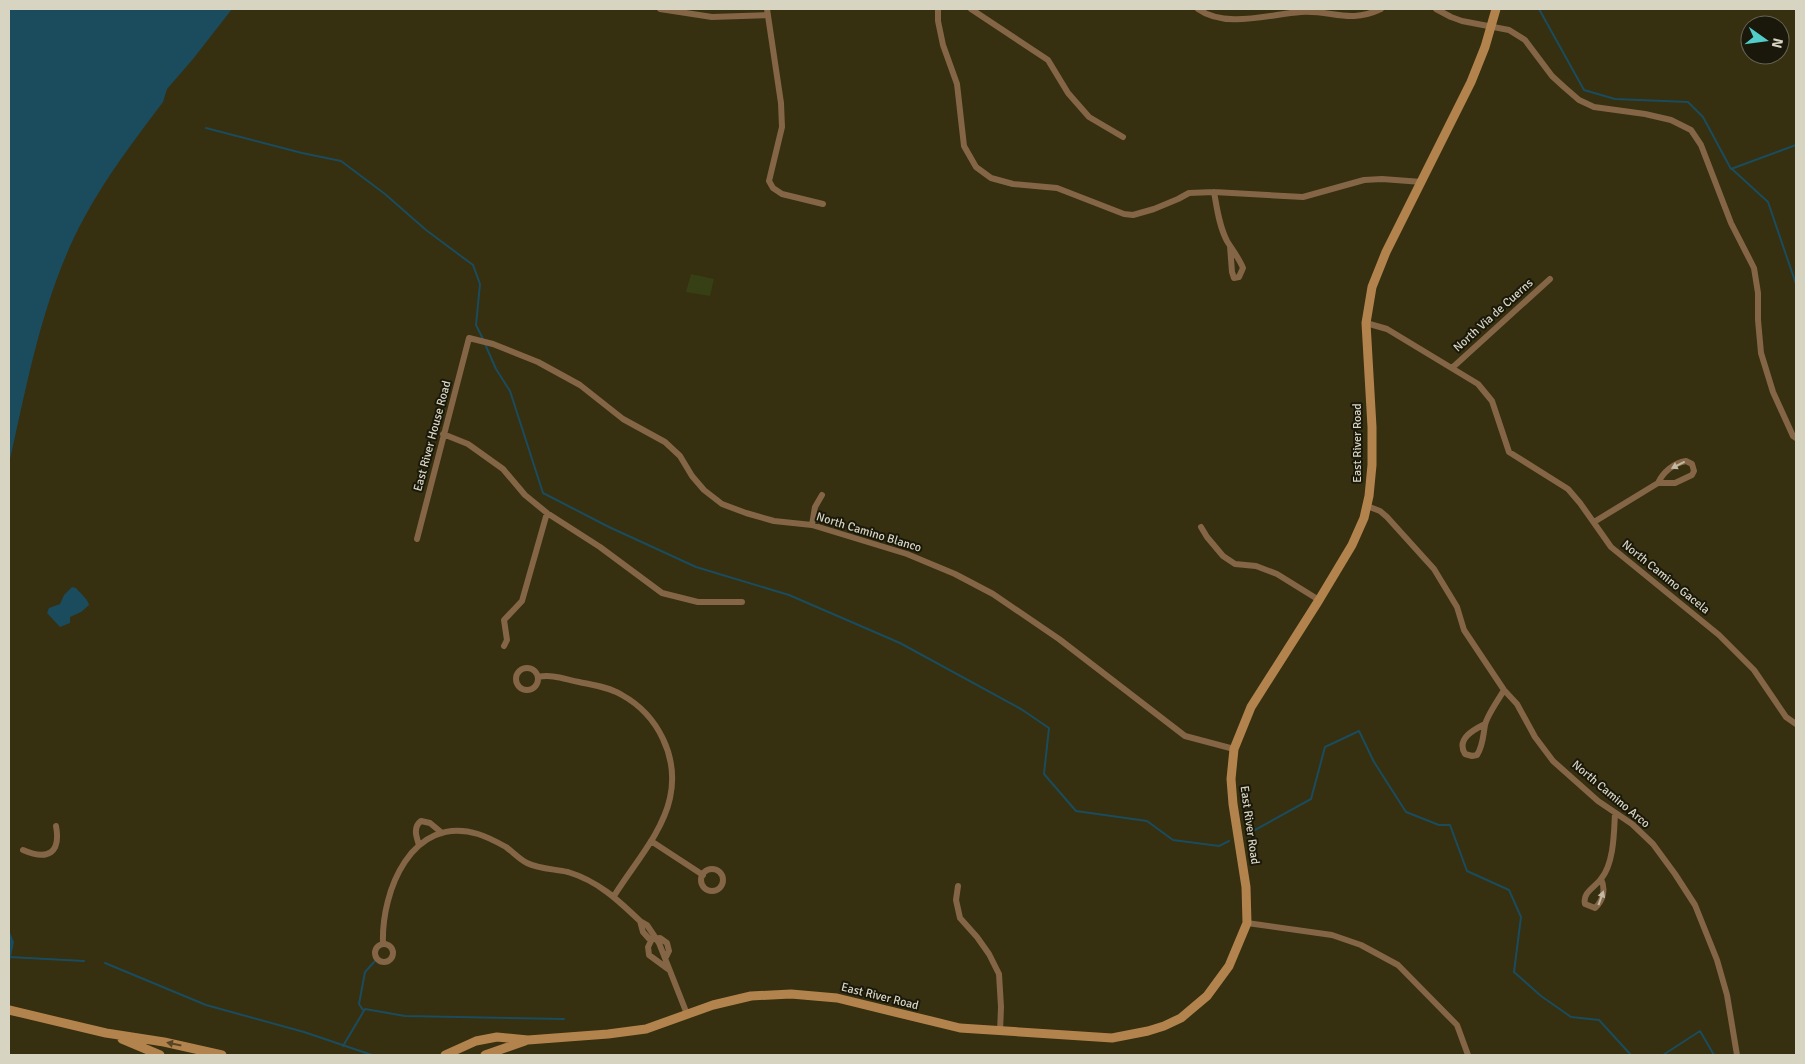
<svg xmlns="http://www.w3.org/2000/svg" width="1805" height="1064" font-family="Signika,sans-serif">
	<rect width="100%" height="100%" fill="#362f10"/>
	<!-- green -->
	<path fill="#364014" d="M691 274 714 279 710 296 686 292Z"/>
	<!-- water -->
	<path fill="#1a4c5e" d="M9 9H232L193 59 167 89 163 102C135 139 106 177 84 218 43 294 28 380 9 464Z
		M72 587 76 588C80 593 88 599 89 605L81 612 70 617V623L60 627 47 613 49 608 60 604 64 595Z
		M9 930 14 942 9 966Z"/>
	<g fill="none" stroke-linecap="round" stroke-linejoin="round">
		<!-- stream -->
		<path stroke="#1a4c5e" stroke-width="2" d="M1539 9 1584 90 1615 99 1688 102 1703 117 1731 169 1796 145
			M206 128 302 153 341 161 385 194 426 230 473 265 480 284 476 325 483 339
			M1732 169 1768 202 1796 284
			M485 344 496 369 510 391 543 493 609 527 696 567 789 595 900 643 1021 709 1049 728 1044 774 1076 811 1147 821 1173 840 1219 846 1229 841
			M1253 831 1311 799 1325 747 1359 731 1374 762 1406 812 1439 825H1450L1467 871 1509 890 1521 917 1514 972 1541 996 1571 1017 1599 1020 1631 1055
			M9 957 84 961
			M105 963 206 1005 304 1032 372 1055
			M363 1010 359 1004 365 972 375 961
			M343 1046 365 1009 405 1016 564 1019
			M1663 1055 1700 1031 1714 1055"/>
		<!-- street -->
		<path stroke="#846545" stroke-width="6" d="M660 9 712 17 768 15
			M767 9 781 103 782 127 769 181 773 188 782 194 823 204
			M938 9V21L943 45 957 84 964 146 976 167 991 178 1013 184 1057 188 1124 214 1133 215 1154 209 1178 199 1189 193 1214 192 1303 197 1364 180 1382 179 1422 182
			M971 9 1048 60 1068 93 1089 117 1123 137
			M1198 9C1226 29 1270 14 1301 12 1332 10 1349 24 1381 9
			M1436 9 1451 17 1462 21 1509 30 1525 40 1552 76 1564 87 1579 100 1594 107 1645 114 1671 120 1691 130 1701 145 1731 223 1754 268 1758 293V320L1761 353 1773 392 1793 436 1796 438
			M1214 192C1217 208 1219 226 1227 241 1233 251 1239 258 1243 268L1239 277 1234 278 1232 272 1230 246
			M1366 323 1387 329 1478 384 1492 401 1509 452 1568 489 1580 503 1611 547 1719 635 1754 670 1786 717 1796 724
			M1452 368 1550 279
			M443 434 468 444 503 469 525 495 547 513 600 547 662 593 698 602H742
			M1367 506 1380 511 1387 517 1434 569 1457 607 1464 630 1504 690 1517 704 1535 737 1553 761 1598 801 1632 824 1653 844 1675 874 1695 905 1717 960 1727 995 1737 1055
			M1594 522 1658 483H1675L1692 475 1694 471 1692 464 1686 461C1674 463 1663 472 1658 483
			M812 525 815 507 822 495
			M1201 527 1207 537 1223 556 1235 564 1256 566 1277 574 1319 600
			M417 539 469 338 493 344 538 362 580 385 623 419 665 442 680 456 692 476 704 490 722 504 746 513 774 521 812 525 907 554 955 574 993 594 1059 639 1185 736 1234 749
			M504 646 507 640 504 620 522 601 547 513
			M516 679a11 11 0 1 1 22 0a11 11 0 1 1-22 0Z
			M538 677C552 674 564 679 579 682 593 685 609 687 622 695 658 715 679 757 670 798 662 834 633 865 614 896
			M1485 724C1473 730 1456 739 1465 754L1472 756 1477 755C1483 746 1483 736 1485 725 1487 715 1499 699 1504 690
			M651 841 703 875
			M419 845C416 836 413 827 421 821L430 823 442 833
			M23 850C48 861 61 853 56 826
			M701 880a11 11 0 1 1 22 0a11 11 0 1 1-22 0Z
			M1601 879C1606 889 1603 901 1595 908L1585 904C1582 893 1595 887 1601 879 1614 863 1614 833 1615 813
			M958 886 956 900 960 918 977 937 989 954 999 974 1001 1007 1000 1032
			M1247 923 1332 935 1361 945 1398 965 1457 1025 1468 1055
			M654 939 660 938 667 943 669 951 666 957
			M651 941 643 932 640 921 647 925 659 943 687 1014
			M651 941 648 947 649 955 668 969
			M375 953a9 9 0 1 1 18 0a9 9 0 1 1-18 0Z
			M383 944C381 891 412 814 478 834 488 837 497 842 506 847 513 852 519 859 527 863 539 869 555 869 568 872 598 881 618 900 640 921"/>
		<!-- secondary -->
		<path stroke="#b3834d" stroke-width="9" d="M9 1010 106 1033 164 1042 222 1055
			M122 1039 160 1055
			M445 1055 476 1041 497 1037 528 1040 608 1034 646 1029 713 1005 751 996 791 994 837 998 960 1028 1112 1038 1148 1031 1164 1026 1181 1018 1207 996 1229 966 1247 923 1246 887 1233 804 1231 779 1234 749 1251 707 1319 600 1352 545 1364 518 1369 496 1372 465V427L1366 323 1372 287 1386 252 1471 82 1485 47 1496 9
			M485 1055 525 1041"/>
	</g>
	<!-- one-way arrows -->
	<defs><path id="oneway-solid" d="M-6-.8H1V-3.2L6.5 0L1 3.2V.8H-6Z" transform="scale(1.25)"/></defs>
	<g fill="#c2b8a3">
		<use href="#oneway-solid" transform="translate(1678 465) rotate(153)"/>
		<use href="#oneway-solid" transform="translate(1601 898) rotate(-70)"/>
	</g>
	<use fill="#574325" href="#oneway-solid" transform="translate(174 1044) rotate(-168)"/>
	<g text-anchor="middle" stroke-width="4" stroke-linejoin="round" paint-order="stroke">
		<!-- street labels -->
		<g font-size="12" fill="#d7d4c2" stroke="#1a180a">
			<text transform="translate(1493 315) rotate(-42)" y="4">North Via de Cuerns</text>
			<text transform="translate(432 436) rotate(-75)" y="4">East River House Road</text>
			<text transform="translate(1357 443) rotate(-90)" y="4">East River Road</text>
			<text transform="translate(869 532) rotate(17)" y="4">North Camino Blanco</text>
			<text transform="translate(1666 577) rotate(39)" y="4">North Camino Gacela</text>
			<text transform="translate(1611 794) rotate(40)" y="4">North Camino Arco</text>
			<text transform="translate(1250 825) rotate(82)" y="4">East River Road</text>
			<text transform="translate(880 996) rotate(14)" y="4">East River Road</text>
		</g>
	</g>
	<!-- border -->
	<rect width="1805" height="1064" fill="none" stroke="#d7d4c2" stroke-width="20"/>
	<!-- north arrow -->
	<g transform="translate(1765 40) rotate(104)"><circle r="24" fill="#1a180a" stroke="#666354"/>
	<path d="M0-4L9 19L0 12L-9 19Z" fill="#53cdca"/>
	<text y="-8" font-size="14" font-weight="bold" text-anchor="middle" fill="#d7d4c2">N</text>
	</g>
</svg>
